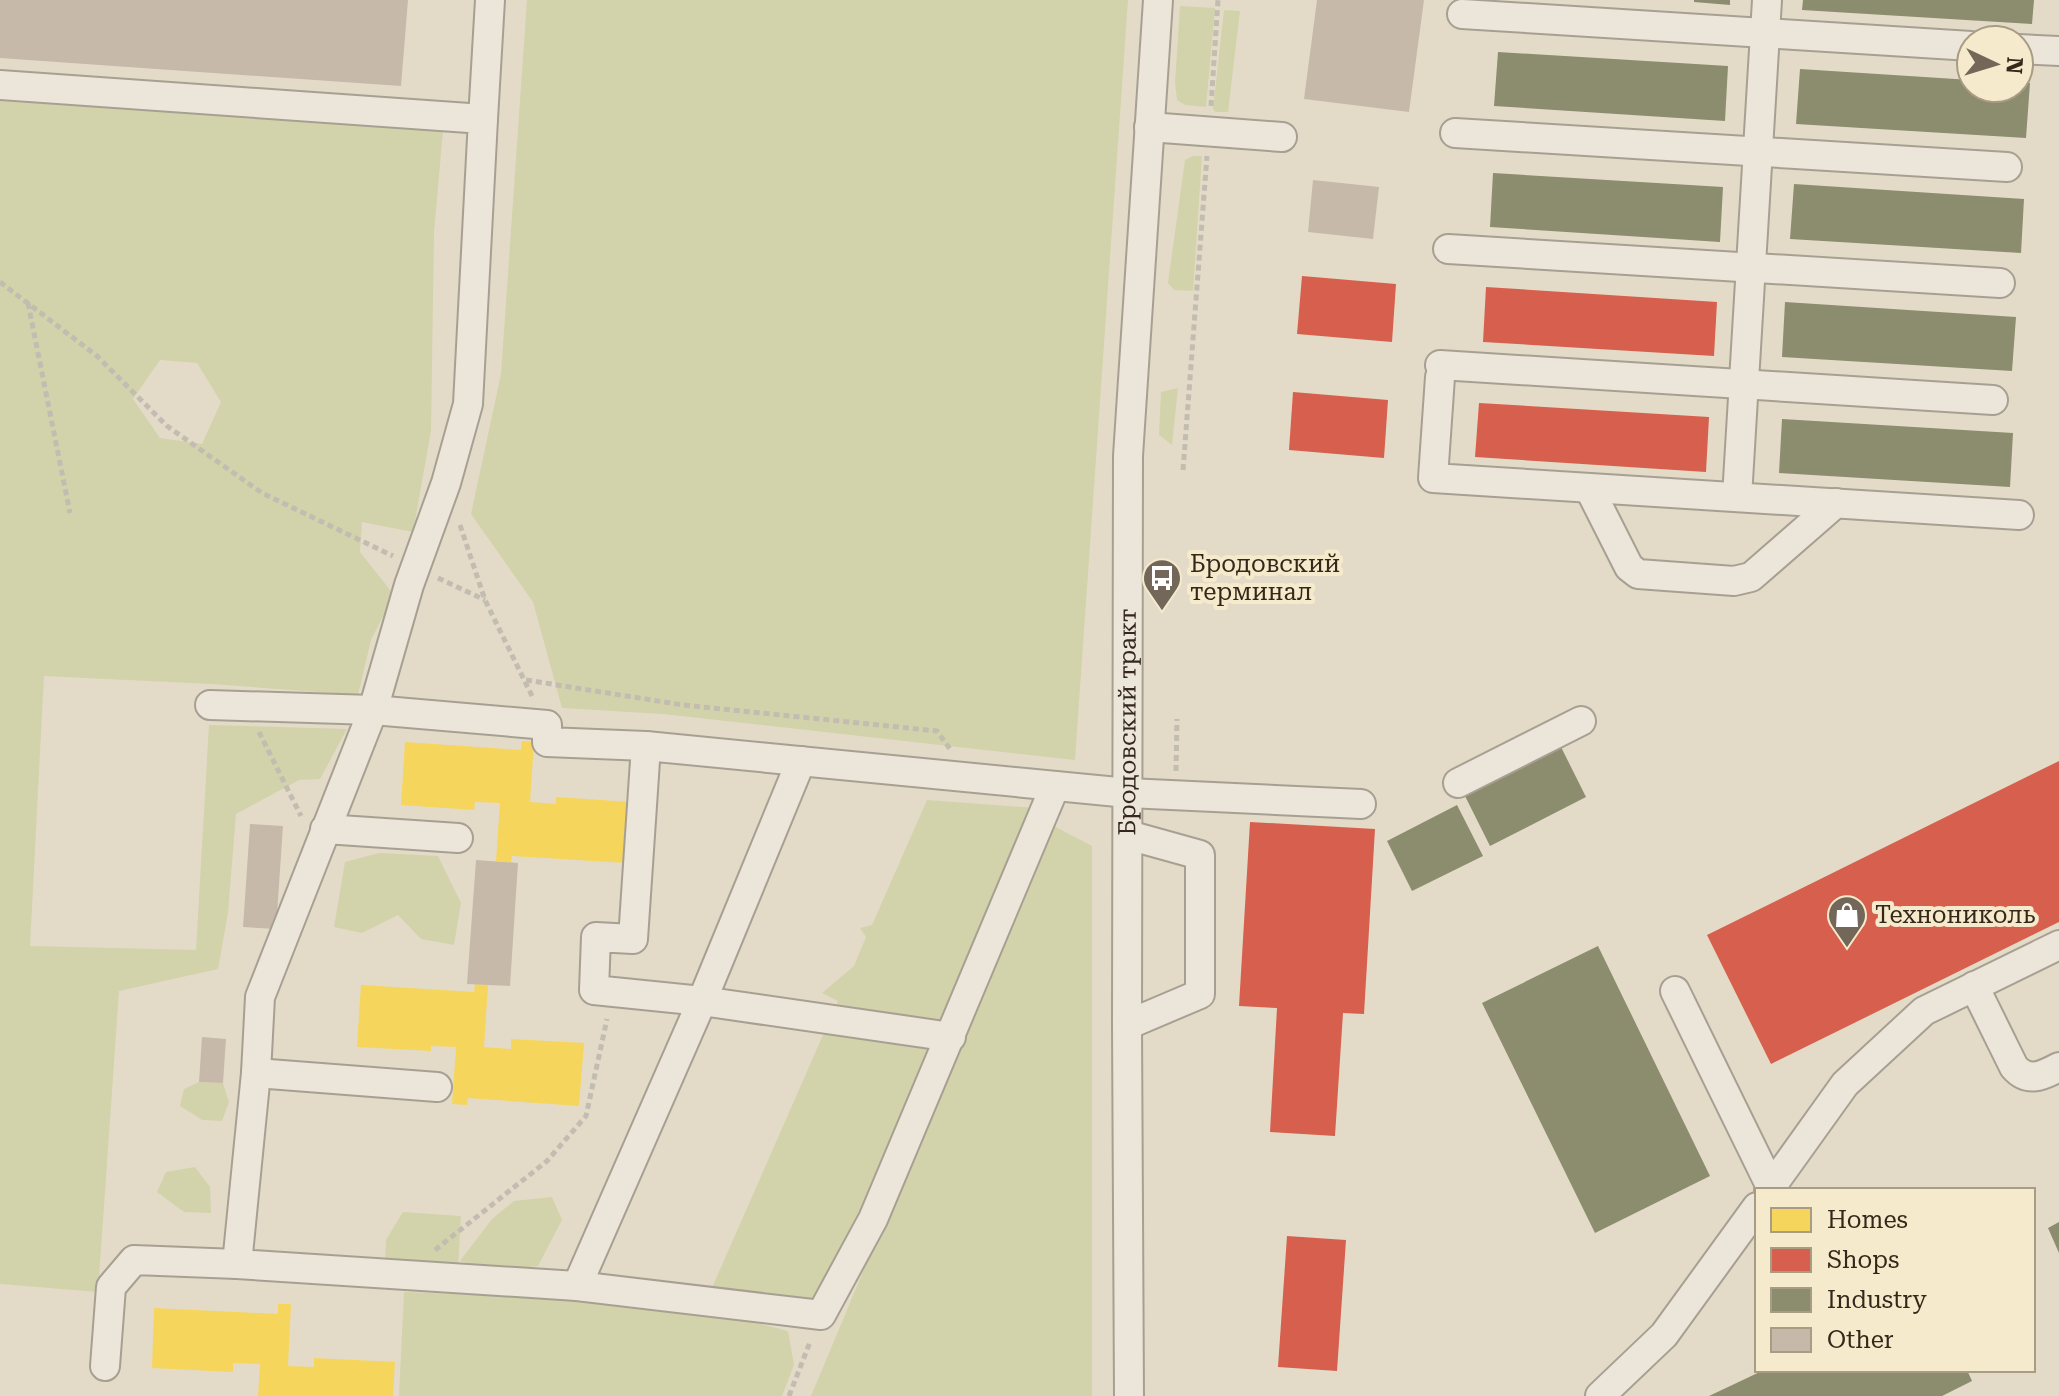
<svg xmlns="http://www.w3.org/2000/svg" width="2059" height="1396" font-family="'Roboto Serif',serif">
	<rect width="100%" height="100%" fill="#e3dbc8"/>
	<!-- green -->
	<path fill="#d2d3aa" fill-rule="evenodd" d="M527 0H1128L1075 760 663 714 562 708 533 602 471 514 501 374Z
		M1180 6 1215 8 1206 107 1185 105 1177 100 1175 83Z
		M1224 10 1240 11 1228 112H1216L1213 109Z
		M0 93 427 120 443 131 434 232 431 431 413 532 362 522 360 552 394 595 371 640 358 695 211 684 44 676 30 946 196 950 209 725 347 729 320 779 299 780 236 814 228 913 218 969 119 991 98 1292 0 1284ZM160 360 197 363 221 402 202 444 160 438 133 399Z
		M1193 156H1202L1193 291 1174 290 1168 283 1185 160Z
		M1178 388 1172 445 1159 435 1161 392Z
		M927 800 1035 808 820 1300 711 1290 838 1001 822 993 854 966 866 937 860 928 872 925Z
		M1050 824 1092 846V1396H811Z
		M379 853 438 856 461 903 454 945 421 939 398 915 362 933 334 927 345 862Z
		M199 1082 223 1083 229 1102 222 1121 202 1120 180 1106 184 1089Z
		M195 1167 210 1187 211 1213 184 1212 157 1192 166 1172Z
		M552 1197 562 1220 538 1266 496 1271 460 1261 492 1219 514 1201Z
		M403 1212 461 1216 458 1268 385 1262 386 1240Z
		M404 1292 563 1298 719 1313 788 1331 794 1365 782 1396H399Z"/>
	<!-- homes -->
	<path fill="#f6d55c" d="M522 741 534 742 530 802 556 804V797L630 802 626 863 512 856 511 863 496 861 500 803 475 802 474 810 401 805 405 742 521 750Z
		M475 984 488 985 484 1047 511 1049V1039L584 1043 579 1106 468 1098 467 1105 452 1104 456 1047 431 1046V1051L357 1047 361 985 474 992Z
		M278 1304H291L288 1366 314 1367V1358L395 1362 393 1396H258L260 1364 233 1363V1372L152 1368 154 1308 278 1314Z"/>
	<!-- shops -->
	<path fill="#d6604d" d="M1302 276 1396 284 1392 342 1297 334Z
		M1486 287 1717 302 1714 356 1483 342Z
		M1293 392 1388 400 1384 458 1289 450Z
		M1479 403 1709 417 1706 472 1475 457Z
		M2059 761V922L1771 1064 1707 935Z
		M1250 822 1375 829 1364 1014 1343 1013 1335 1136 1270 1132 1277 1008 1239 1006Z
		M1287 1236 1346 1240 1337 1371 1278 1367Z"/>
	<!-- industry -->
	<path fill="#8c8c6e" d="M1694 0H1730V5L1694 2Z
		M1803 0H2034L2032 24 1802 10Z
		M1498 52 1728 66 1725 121 1494 106Z
		M1800 69 1971 80V88H2019V83H2030L2026 138 1796 124Z
		M1493 173 1723 187 1720 242 1490 227Z
		M1794 184 2024 199 2021 253 1790 239Z
		M1785 302 2016 317 2012 371 1782 357Z
		M1782 419 2013 433 2010 487 1779 473Z
		M1560 745 1586 797 1490 846 1464 794Z
		M1457 805 1483 856 1412 891 1387 841Z
		M1598 946 1710 1176 1595 1233 1482 1003Z
		M2059 1222V1253L2048 1228Z
		M1764 1370H1967L1972 1381 1942 1396H1709Z"/>
	<!-- building -->
	<path fill="#c7b9a9" d="M0 0H408L401 86 0 58Z
		M1317 0H1424L1409 112 1304 99Z
		M1313 180 1379 187 1373 239 1308 232Z
		M250 824 283 826 276 929 243 927Z
		M476 860 518 863 510 986 467 984Z
		M202 1037 226 1039 223 1083 199 1082Z"/>
	<g fill="none" stroke-linecap="round" stroke-linejoin="round">
		<defs>
			<g id="minor">
				<path d="M1462 14 1971 46"/>
				<path d="M2019 49 2059 51"/>
				<path d="M0 85 483 119 468 404 446 483 409 585 373 710 260 997 256 1073 237 1264 577 1286 821 1315 873 1219 1055 786"/>
				<path d="M483 119 490 0"/>
				<path d="M1149 127 1282 137"/>
				<path d="M1455 133 2007 167"/>
				<path d="M1448 249 2000 283"/>
				<path d="M1440 365 1993 400"/>
				<path d="M1440 377 1433 478 2019 515"/>
				<path d="M1589 488 1629 567 1638 574 1734 581 1751 577 1836 503"/>
				<path d="M1737 497 1767 0"/>
				<path d="M210 705 373 710 547 725V742L646 746"/>
				<path d="M1458 783 1581 721"/>
				<path d="M325 829 458 838"/>
				<path d="M1974 986 2014 1067C2028 1083 2042 1076 2059 1067"/>
				<path d="M1675 991 1771 1187"/>
				<path d="M1127 1025 1200 994V855L1128 835"/>
				<path d="M951 1037 702 1001 594 990 596 937 633 939 646 746 1128 793 1361 804"/>
				<path d="M256 1073 437 1087"/>
				<path d="M1769 1190 1845 1084 1924 1011 2059 945"/>
				<path d="M577 1286 702 1001 801 761"/>
				<path d="M105 1366 111 1287 134 1260 237 1264"/>
				<path id="s1" d="M1129 1396 1127 1025 1128 456 1158 0"/>
				<path d="M1600 1396 1664 1335 1757 1207"/>
			</g>
		</defs>
		<!-- minor casing -->
		<use href="#minor" stroke="#a7a092" stroke-width="32"/>
		<!-- path -->
		<path stroke="#c3bcb1" stroke-width="5" stroke-dasharray="6 4" stroke-linecap="butt" d="M1211 106 1218 0
			M0 282 97 356 167 426 262 493 393 556
			M28 303 70 513
			M1183 470 1207 156
			M460 525 485 600 532 696
			M438 578 485 600
			M526 680 683 705 937 731 950 749
			M259 732 301 816
			M1176 771 1177 719
			M435 1250 547 1161 586 1116 607 1019
			M789 1396 810 1342"/>
		<!-- minor -->
		<use href="#minor" stroke="#ebe5da" stroke-width="28"/>
	</g>
	<!-- icons -->
	<defs>
		<symbol id="bus-pin" viewBox="-11 -11 22 30"><path d="M0 17L-7.5 6A9.5 9.5 0 1 1 7.5 6Z" fill="#726758" stroke="#f6eacc"/><path d="M-5-6H5V4H4V6H2V4H-2V6H-4V4H-5ZM-3.5-4V0h7V-4ZM-3.5 1.2v1.5H-2V1.2ZM2 1.2v1.5H3.5V1.2Z" fill="#fff"/></symbol>
		<symbol id="shop-pin" viewBox="-11 -11 22 30"><path d="M0 17L-7.5 6A9.5 9.5 0 1 1 7.5 6Z" fill="#726758" stroke="#f6eacc"/><path d="M-5-2.5h2.3a2.7 3.5 0 0 1 5.4 0H5L5.5 6h-11ZM-1.5-2.5h3a1.5 2.3 0 0 0-3 0Z" fill="#fff"/></symbol>
	</defs>
	<g fill-rule="evenodd">
		<use href="#bus-pin" x="1140" y="556" width="44" height="60"/>
		<use href="#shop-pin" x="1825" y="893" width="44" height="60"/>
	</g>
	<g text-anchor="middle" stroke-width="8" stroke-linejoin="round" paint-order="stroke">
		<!-- poi labels -->
		<g font-size="24" fill="#35281b" stroke="#f6eacc" text-anchor="start">
			<text x="1190" y="572">Бродовский<tspan x="1190" dy="28">терминал</tspan></text>
			<text x="1875" y="923">Технониколь</text>
		</g>
		<!-- street labels -->
		<g font-size="24" fill="#35281b" stroke="#f6eacc">
			<text dy="8" stroke="none"><textPath href="#s1" startOffset="674">Бродовский тракт</textPath></text>
		</g>
	</g>
	<!-- legend -->
	<rect x="1755" y="1188" width="280" height="184" fill="#f6eacc" stroke="#a99c85" stroke-width="2"/>
	<rect x="1771" y="1208" width="40" height="24" fill="#f6d55c" stroke="#a99c85" stroke-width="2"/>
	<text x="1827" y="1228" font-size="24" fill="#35281b">Homes</text>
	<rect x="1771" y="1248" width="40" height="24" fill="#d6604d" stroke="#a99c85" stroke-width="2"/>
	<text x="1827" y="1268" font-size="24" fill="#35281b">Shops</text>
	<rect x="1771" y="1288" width="40" height="24" fill="#8c8c6e" stroke="#a99c85" stroke-width="2"/>
	<text x="1827" y="1308" font-size="24" fill="#35281b">Industry</text>
	<rect x="1771" y="1328" width="40" height="24" fill="#c7b9a9" stroke="#a99c85" stroke-width="2"/>
	<text x="1827" y="1348" font-size="24" fill="#35281b">Other</text>
	<!-- north arrow -->
	<g transform="translate(1995 64) rotate(94)"><circle r="38" fill="#f6eacc" stroke="#a99c85" stroke-width="2"/>
	<path d="M0-6L14 30L0 20L-14 30Z" fill="#726758"/>
	<text y="-12" font-size="22" font-weight="bold" text-anchor="middle" fill="#35281b">N</text>
	</g>
</svg>
